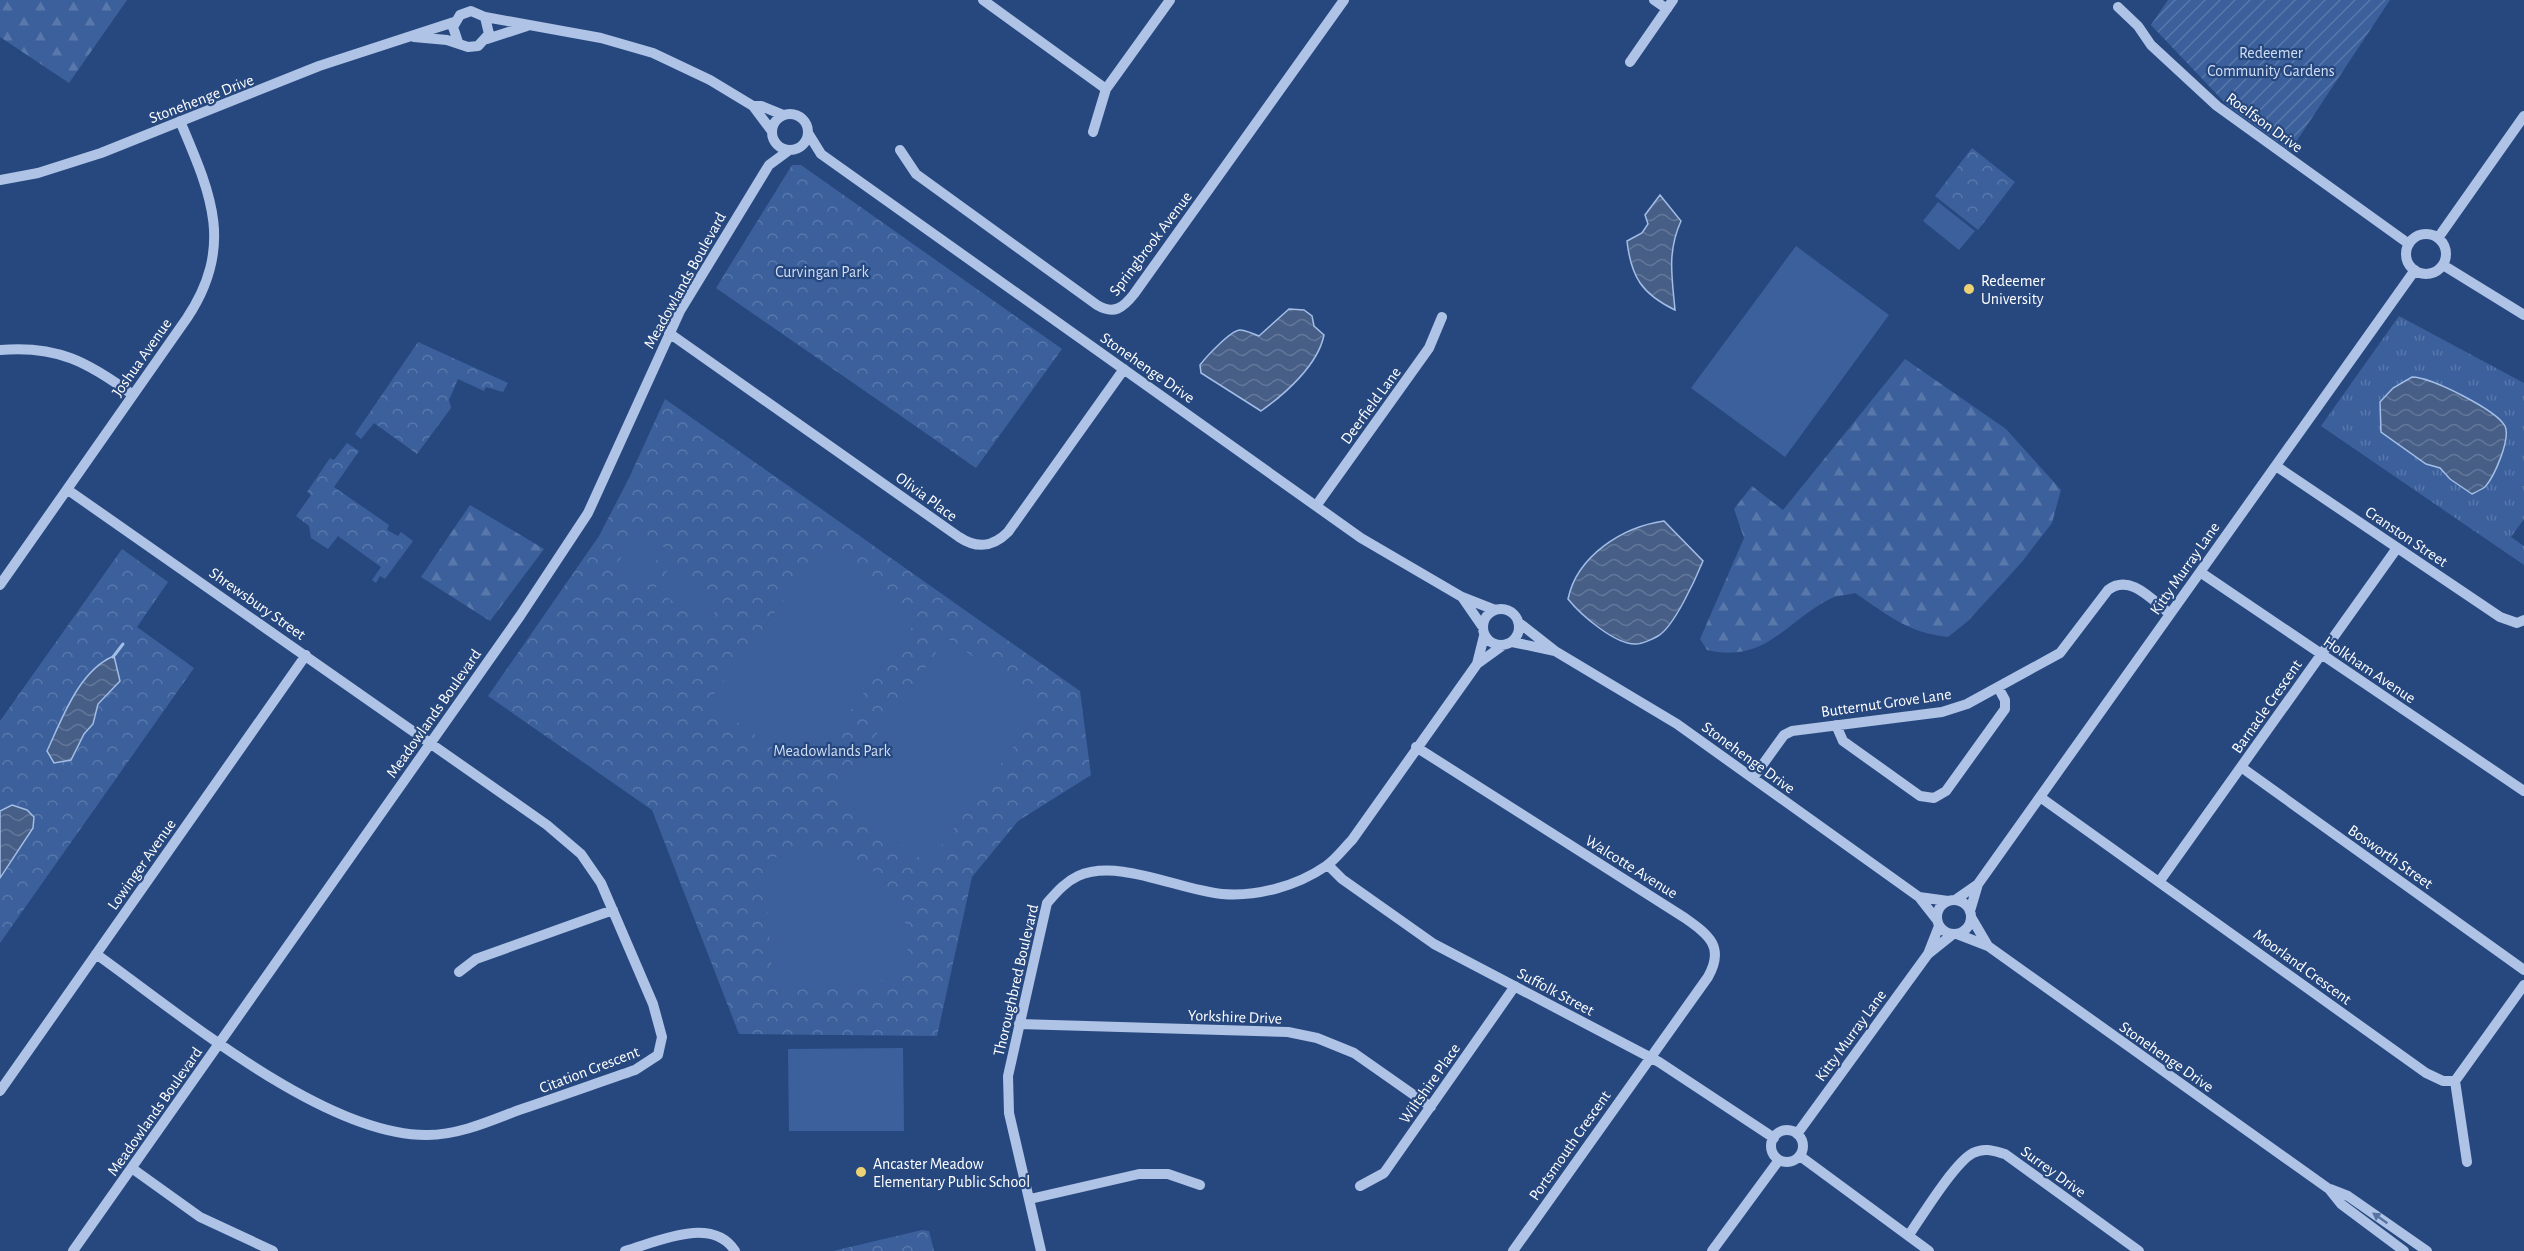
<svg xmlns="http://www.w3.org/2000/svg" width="2524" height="1251" font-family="'Alegreya Sans',sans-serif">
	<defs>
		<pattern id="grass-tufts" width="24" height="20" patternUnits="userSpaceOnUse" patternTransform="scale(1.5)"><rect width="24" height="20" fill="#3b609c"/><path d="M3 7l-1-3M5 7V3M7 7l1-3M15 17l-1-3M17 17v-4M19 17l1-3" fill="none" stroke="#5878ab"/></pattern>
		<pattern id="forest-firs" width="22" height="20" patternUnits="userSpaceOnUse" patternTransform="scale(1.5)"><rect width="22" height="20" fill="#3b609c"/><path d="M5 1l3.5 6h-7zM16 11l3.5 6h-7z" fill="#5878ab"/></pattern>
		<pattern id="park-crowns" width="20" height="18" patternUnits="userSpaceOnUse" patternTransform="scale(1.5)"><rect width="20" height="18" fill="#3b609c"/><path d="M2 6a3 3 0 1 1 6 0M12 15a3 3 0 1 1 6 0" fill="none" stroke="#5878ab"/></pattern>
		<pattern id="garden-furrows" width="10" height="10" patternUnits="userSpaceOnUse" patternTransform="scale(1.5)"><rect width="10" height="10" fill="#3b609c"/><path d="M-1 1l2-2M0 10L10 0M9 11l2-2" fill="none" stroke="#5878ab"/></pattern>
		<pattern id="water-waves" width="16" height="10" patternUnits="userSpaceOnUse" patternTransform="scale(1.5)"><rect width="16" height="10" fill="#475f87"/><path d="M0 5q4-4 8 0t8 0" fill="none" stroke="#637799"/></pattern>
	</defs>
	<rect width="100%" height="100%" fill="#27487f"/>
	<!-- grass -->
	<path fill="url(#grass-tufts)" d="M2399 316 2524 383V519L2511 537 2524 546V565L2321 426Z"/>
	<!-- forest -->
	<path fill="url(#forest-firs)" d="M0 0H127L69 83 0 37Z
		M1905 359 2006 429 2061 490 2052 523 2021 563 1968 621 1948 637C1908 633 1888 615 1855 593 1848 595 1839 595 1832 598 1786 620 1767 664 1707 650L1700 639 1744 538 1734 509 1752 486 1783 510Z
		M470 505 544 549 490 621 421 577Z"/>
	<!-- park -->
	<path fill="url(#park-crowns)" d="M1972 148 2015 182 1978 230 1935 196Z
		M792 165H801L1062 349 976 468 716 288Z
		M418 342 508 383 503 392 486 387 484 391 458 379 449 400 451 408 417 454 374 423 361 439 355 434Z
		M665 399 1080 691 1091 775 1018 821 972 877 937 1036 739 1034 652 810 488 696 599 536 629 478Z
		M347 443 359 451 334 487 389 525 387 530 398 536 401 532 413 541 385 579 380 576 376 583 372 580 381 567 338 536 328 549 311 538 309 526 296 516 311 495 307 492 330 458 334 460Z
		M122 549 168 582 137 627 194 668 0 943V721Z
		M922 1230 929 1231 934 1251H833Z"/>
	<!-- garden -->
	<path fill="url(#garden-furrows)" d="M2168 0H2390L2290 151 2229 107 2151 25Z"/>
	<!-- pitch -->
	<path fill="#3b609c" d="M1938 202 1975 231 1959 250 1923 221Z
		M1796 246 1889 315 1785 457 1691 388Z
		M640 531 665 548 637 588 612 571Z
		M823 547 919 618 805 772 709 701Z
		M672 564 723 600 706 624 655 589Z
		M947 638 1042 707 928 864 833 794Z
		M809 849C823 851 837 852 850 857 883 869 910 912 908 946 907 957 904 968 902 978L777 992 773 986 764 860Z
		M903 1048 904 1131H789L788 1049Z"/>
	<!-- water -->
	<path fill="url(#water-waves)" stroke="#a2bde6" stroke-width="1.5" d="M1660 195 1681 221C1667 252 1672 277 1675 310 1642 294 1631 277 1627 241L1642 233 1648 224 1645 215Z
		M1289 309 1304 310 1312 316 1314 326 1324 335C1318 365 1285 394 1261 411L1201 373 1200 365C1206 357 1231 330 1240 330 1246 330 1253 334 1259 336Z
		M2412 377C2431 377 2496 410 2505 426 2511 439 2494 477 2485 487 2482 489 2476 492 2472 494L2450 479 2440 468 2426 464 2381 432 2380 402 2393 388Z
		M1664 521 1703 561C1696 578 1674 627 1658 636 1653 639 1642 644 1636 644 1615 645 1580 614 1568 599 1577 556 1622 527 1664 521Z
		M114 656 120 681 98 704 93 724 84 734 71 760 54 763 47 751C62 719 79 670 114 656Z
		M12 805 27 810 34 817 33 828 0 878V811Z"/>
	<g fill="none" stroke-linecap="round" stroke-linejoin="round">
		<!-- stream -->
		<path stroke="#a2bde6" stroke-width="3" d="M113 657 123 644"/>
		<!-- minor -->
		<path stroke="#aec3e5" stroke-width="10" d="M983 0 1106 89
			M1654 0 1667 9
			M2118 7 2138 26 2151 45 2217 106 2409 244
			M485 17 601 38 653 53 710 80 753 106 771 130
			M414 37 447 40 468 47 478 46 489 34 485 17 471 11 460 15 453 27 458 42
			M487 39 527 26
			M1630 62 1673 0
			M753 106H761L783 115
			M772 132a18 18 0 1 1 36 0a18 18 0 1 1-36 0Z
			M1093 132 1106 89 1170 0
			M808 133 821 154 1361 538 1462 597 1495 610
			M900 150 916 174 1097 305C1114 315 1123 308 1134 294L1344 0
			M0 180 38 173 101 153 319 66 454 22
			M2406 254a20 20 0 1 1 40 0a20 20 0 1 1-40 0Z
			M2438 238 2524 116
			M2443 265 2524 315
			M669 333 959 537C977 549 993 547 1008 532L1124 369
			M0 350C57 345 88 362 133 395
			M2276 466 2500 617 2517 623 2524 620
			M68 490 547 825 581 854 601 883 653 1004 662 1037 658 1055 635 1070C597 1083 558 1097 519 1110 490 1121 459 1135 427 1135 324 1136 179 1013 96 954
			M1316 506 1429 348 1442 317
			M2200 572 2524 791
			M0 585 187 318C235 246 211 194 180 121
			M1462 597 1482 626
			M1483 627a18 18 0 1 1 36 0a18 18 0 1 1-36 0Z
			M1518 622 1555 651 1677 724 1919 897 1937 920
			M1512 642 1555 651
			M1477 664 1484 636
			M1836 725 1843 741 1920 796 1934 798 1946 791 2005 709V700L1999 689
			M1416 747 1685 918C1709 935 1725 947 1708 977L1513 1251
			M2241 767 2524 970
			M1753 778 1784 735 1792 731 1942 712 1967 704 2060 653 2108 590C2130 573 2152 600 2170 614
			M2040 797 2426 1073 2443 1081H2455
			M1328 865 1342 879 1434 944 1659 1062 1774 1138
			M2159 882 2397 548
			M1919 897 1948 901
			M1937 917a17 17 0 1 1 34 0a17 17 0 1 1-34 0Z
			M1955 900 1978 884 2415 270
			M1970 911 1978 884
			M1971 917 1988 946
			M1957 934 1988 946 2329 1189 2341 1204 2404 1251
			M1928 954 1939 926
			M459 972 476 959 613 910
			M1019 1024 1288 1032 1317 1038 1354 1053 1431 1107
			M2455 1081 2524 985
			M2455 1081 2467 1162
			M0 1091 306 655
			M1771 1146a16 16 0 1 1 32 0a16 16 0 1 1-32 0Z
			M1797 1134 1928 954 1953 934
			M1800 1156 1929 1251
			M133 1169 200 1217 273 1251
			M1360 1186 1384 1173 1515 986
			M2330 1189 2348 1196 2427 1251
			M1030 1199 1139 1174H1168L1200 1185
			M1909 1235C1922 1216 1955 1162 1973 1153 1985 1147 1994 1151 2005 1154L2139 1251
			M73 1251 520 616 588 513 680 311 769 165 788 151
			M625 1251C657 1242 712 1215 735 1251
			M1041 1251 1009 1113 1008 1076 1047 903C1056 893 1065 882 1078 876 1118 858 1179 890 1222 894 1257 897 1297 886 1326 866 1336 859 1344 848 1352 840L1477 664 1502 646
			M1712 1251 1779 1160"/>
	</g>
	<!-- one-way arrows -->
	<defs><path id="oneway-solid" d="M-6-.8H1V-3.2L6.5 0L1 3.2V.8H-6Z" transform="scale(1.5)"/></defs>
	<use fill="#5673a3" href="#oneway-solid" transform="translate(2380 1218) rotate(-145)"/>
	<!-- markers -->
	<g fill="#edd274" stroke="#27487f" stroke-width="2">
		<circle cx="1969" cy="289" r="6"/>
		<circle cx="861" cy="1172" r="6"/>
	</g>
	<g text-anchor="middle" stroke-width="4.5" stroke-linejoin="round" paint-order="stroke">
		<!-- park labels -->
		<g font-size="16" fill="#d0def4" stroke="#27487f">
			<text x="2271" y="58">Redeemer<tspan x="2271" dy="18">Community Gardens</tspan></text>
			<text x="822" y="277">Curvingan Park</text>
			<text x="832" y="756">Meadowlands Park</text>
		</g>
		<!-- street labels -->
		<g font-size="16" fill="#fff" stroke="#27487f">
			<text transform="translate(201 98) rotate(-21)" y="6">Stonehenge Drive</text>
			<text transform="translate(2265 122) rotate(36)" y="6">Roelfson Drive</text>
			<text transform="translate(1150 243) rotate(-53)" y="6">Springbrook Avenue</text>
			<text transform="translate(684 280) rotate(-61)" y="6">Meadowlands Boulevard</text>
			<text transform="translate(141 357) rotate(-55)" y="6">Joshua Avenue</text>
			<text transform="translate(1148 367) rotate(35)" y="6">Stonehenge Drive</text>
			<text transform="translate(1370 405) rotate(-54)" y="6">Deerfield Lane</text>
			<text transform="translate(927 496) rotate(36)" y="6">Olivia Place</text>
			<text transform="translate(2407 536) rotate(34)" y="6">Cranston Street</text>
			<text transform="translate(2184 568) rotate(-55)" y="6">Kitty Murray Lane</text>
			<text transform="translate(258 603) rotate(35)" y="6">Shrewsbury Street</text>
			<text transform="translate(2370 669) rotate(34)" y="6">Holkham Avenue</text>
			<text transform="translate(1886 702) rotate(-8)" y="6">Butternut Grove Lane</text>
			<text transform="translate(2266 706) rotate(-55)" y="6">Barnacle Crescent</text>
			<text transform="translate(433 713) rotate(-55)" y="6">Meadowlands Boulevard</text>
			<text transform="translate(1749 757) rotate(36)" y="6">Stonehenge Drive</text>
			<text transform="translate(2391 856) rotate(35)" y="6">Bosworth Street</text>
			<text transform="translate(141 864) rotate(-55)" y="6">Lowinger Avenue</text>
			<text transform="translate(1632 866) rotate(32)" y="6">Walcotte Avenue</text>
			<text transform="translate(2303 966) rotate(36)" y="6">Moorland Crescent</text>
			<text transform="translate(1015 980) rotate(-77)" y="6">Thoroughbred Boulevard</text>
			<text transform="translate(1556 991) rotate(28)" y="6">Suffolk Street</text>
			<text transform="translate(1235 1016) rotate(2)" y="6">Yorkshire Drive</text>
			<text transform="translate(1850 1035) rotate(-54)" y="6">Kitty Murray Lane</text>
			<text transform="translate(2167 1056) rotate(35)" y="6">Stonehenge Drive</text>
			<text transform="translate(589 1069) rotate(-21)" y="6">Citation Crescent</text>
			<text transform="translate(1429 1083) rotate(-55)" y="6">Wiltshire Place</text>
			<text transform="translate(154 1111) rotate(-55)" y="6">Meadowlands Boulevard</text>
			<text transform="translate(1569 1145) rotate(-55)" y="6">Portsmouth Crescent</text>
			<text transform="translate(2054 1171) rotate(36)" y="6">Surrey Drive</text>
		</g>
		<!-- poi labels -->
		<g font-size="16" fill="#fff" stroke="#27487f" text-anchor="start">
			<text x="1981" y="286">Redeemer<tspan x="1981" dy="18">University</tspan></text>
			<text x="873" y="1169">Ancaster Meadow<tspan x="873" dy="18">Elementary Public School</tspan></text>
		</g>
	</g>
</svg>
